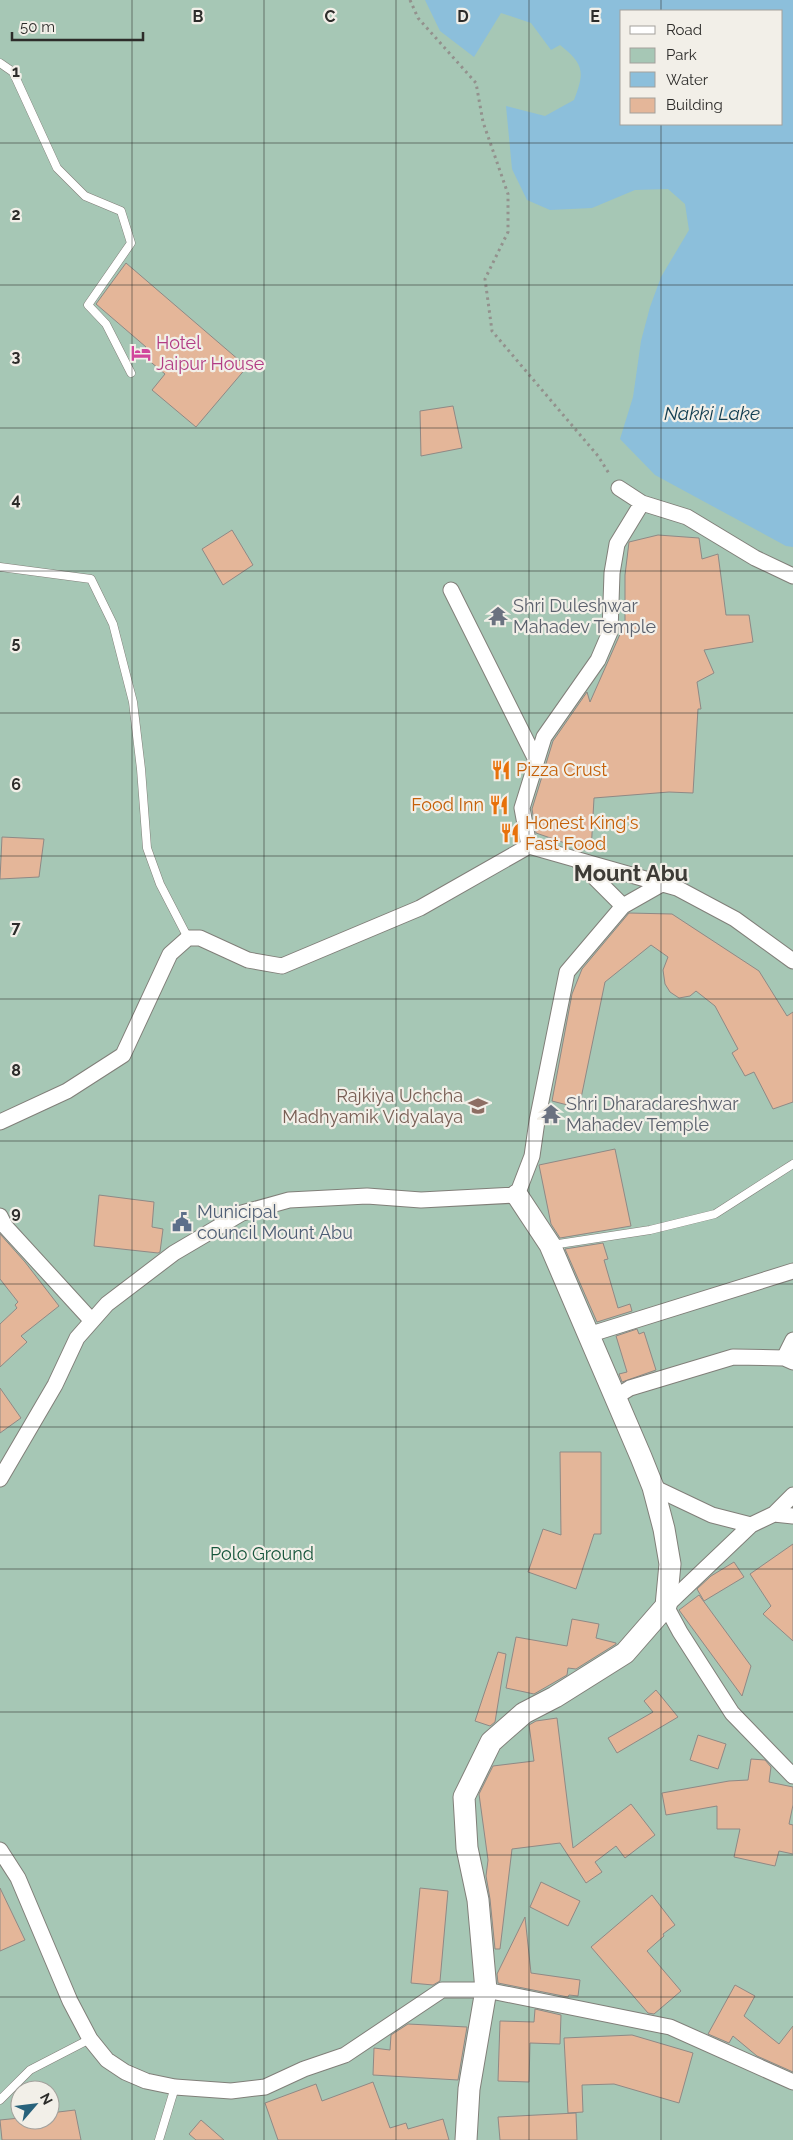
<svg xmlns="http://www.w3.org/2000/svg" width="793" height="2140" font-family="Raleway,sans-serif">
	<rect width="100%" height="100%" fill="#f2efe8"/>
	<!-- green -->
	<path fill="#a6c7b5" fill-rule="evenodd" d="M0 0H793V2140H0ZM622 11H782V124H622ZM20 2090H50V2120H20Z"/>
	<!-- water -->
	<path fill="#8cbfdb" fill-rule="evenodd" d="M425 0H793V547L786 546 655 475 620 439 633 397 641 341 650 307 661 277 689 230 685 204 668 189 635 190 592 208 550 210 527 200 512 169 506 106 545 116 574 100C585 72 584 64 560 45L551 50 531 23 501 13 474 57 440 31ZM622 11H782V124H622Z"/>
	<!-- building -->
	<path fill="#e4b699" stroke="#8f8985" d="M126 263 247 367 196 427 152 390 165 374 140 353 146 347 96 304Z
		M453 406 462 448 421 456 420 411Z
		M232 530 253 565 223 585 202 549Z
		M658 535 699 538 702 559 718 554 726 615H749L753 642 704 650 714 673 697 682 701 709H698L693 793 669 792 594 798 591 852 536 833 532 809 553 741 587 692 590 702 625 623V575L629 542Z
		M2 837 44 839 39 877 0 879Z
		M629 913 672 914 759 971 787 1016 793 1012V1102L773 1109 754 1072 745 1076 732 1053 738 1049 715 1006 696 991 690 996 679 998 670 992 665 984 663 970 668 957 651 945 605 982 579 1108 552 1101 572 994 582 969Z
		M615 1149 631 1226 560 1238 551 1224 539 1165Z
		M99 1195 154 1202 152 1227 163 1229 160 1252 158 1253 94 1246Z
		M0 1234 25 1262 59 1306 21 1336 27 1342 0 1367V1324L17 1308 15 1305 18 1302 0 1279Z
		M603 1243 608 1259 604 1260 618 1308 630 1304 632 1311 597 1322 565 1249Z
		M637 1329 639 1334 644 1332 656 1370 622 1382 619 1374 627 1372 616 1336Z
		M0 1388 21 1418 0 1433Z
		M560 1452H601V1534H594L576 1589 528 1572 543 1529 561 1535Z
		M793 1544V1641L763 1614 771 1606 750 1574Z
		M734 1562 744 1577 704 1601 697 1589 711 1576Z
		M699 1595 751 1666 742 1696 679 1610Z
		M572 1619 599 1624 596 1638 616 1643V1644L576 1669 568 1668 567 1675 534 1694 506 1688 516 1637 567 1646Z
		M498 1652 506 1654 495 1722 490 1726 475 1721Z
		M656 1690 678 1717 617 1753 608 1738 653 1712 644 1701Z
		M557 1718 573 1848 631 1804 655 1835 625 1858 616 1846 595 1862 602 1872 586 1883 560 1843 512 1849 500 1949H495L490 1899 486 1876 488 1860 479 1794 493 1766 534 1761 529 1725 536 1721Z
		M698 1735 726 1744 718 1769 690 1760Z
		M751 1759 765 1760 771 1767 769 1782 793 1787V1805L789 1824 793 1825V1854L779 1851 775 1866 734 1857 740 1829H717V1806L666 1815 662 1793 729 1781 748 1780Z
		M541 1882 580 1901 568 1926 530 1907Z
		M0 1888 25 1940 0 1951Z
		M420 1888 448 1891 440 1981 433 1985 411 1983Z
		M652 1895 675 1925 663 1934 664 1936 647 1951 681 1991 654 2014 648 2013 591 1947Z
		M525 1917 531 1973 580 1980 578 1996 569 1995 568 1997 498 1983 497 1974Z
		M735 1985 755 1996 744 2016 779 2044 793 2026V2072L757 2056 733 2036 729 2043 708 2034Z
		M535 2009 561 2015 560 2044 530 2043 529 2082 498 2081 500 2021 534 2022Z
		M408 2024 467 2027 458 2080 373 2075 374 2048 390 2050 391 2035Z
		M632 2035 693 2053 679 2103 614 2084 582 2085 583 2112 568 2113 564 2038Z
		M373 2082 390 2128 406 2123 408 2129 443 2119 449 2140H278L265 2103 316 2084 322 2101Z
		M75 2110 81 2140H2L0 2120 20 2118V2120H50V2113Z
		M576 2113 577 2140H500L498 2117Z
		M201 2120 224 2140H196L189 2134Z"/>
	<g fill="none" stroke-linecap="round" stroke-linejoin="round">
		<defs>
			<path id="lane" d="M0 63 13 72 57 168 85 196 121 211 131 243 88 305 106 324 131 373
				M0 567 91 579 113 624 133 702 141 769 147 848 160 884 188 938
				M552 1245 650 1230 715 1214 793 1164
				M0 2100 30 2070 90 2039
				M159 2140 175 2087"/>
			<path id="street" d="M619 488 642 503 687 517 755 558 793 576
				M451 590 536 760
				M529 846 522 808 544 737 598 660 610 632 612 573 617 544 642 503
				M578 861 623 906
				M0 1122 67 1091 123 1055 170 954 188 938H200L248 960 282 966 420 908 529 846 677 888 735 919 793 961
				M0 1216 5 1226 92 1321
				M588 1335 793 1271
				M784 1358 793 1340
				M614 1398 630 1388 733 1357 784 1358 793 1362
				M0 1479 55 1385 77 1338 107 1304 174 1253 242 1213 289 1200 367 1196 421 1200 517 1195 532 1156 537 1121 567 972 623 906 660 885
				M653 1487 712 1515 751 1525
				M774 1514 793 1495
				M793 1516 774 1514 751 1525 666 1606 680 1632 732 1713 793 1776
				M0 1850 18 1878 70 2001 90 2039 107 2060 125 2072 146 2081 175 2087 231 2091 265 2087 304 2069 345 2055 442 1990H486L670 2027 793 2082"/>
			<path id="secondary" d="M466 2140 469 2089 486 1990 478 1900 467 1848 464 1797 491 1742 524 1713 555 1697 625 1653 666 1606 670 1564 664 1529 653 1487 641 1457 550 1245 517 1195"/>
		</defs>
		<!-- lane casing -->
		<use href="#lane" stroke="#817f79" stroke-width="9"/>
		<!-- street casing -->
		<use href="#street" stroke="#817f79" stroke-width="17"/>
		<!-- secondary casing -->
		<use href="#secondary" stroke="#817f79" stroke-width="23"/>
		<!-- path -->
		<path stroke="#93918d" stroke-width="3" stroke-dasharray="2.5 4" stroke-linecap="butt" d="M410 0 418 18 476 83 483 122 508 194V232L485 279 492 331 598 456 610 475"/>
		<!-- lane -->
		<use href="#lane" stroke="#fff" stroke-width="8"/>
		<!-- street -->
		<use href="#street" stroke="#fff" stroke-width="15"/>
		<!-- secondary -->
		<use href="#secondary" stroke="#fff" stroke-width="21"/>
	</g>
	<!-- grid -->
	<path fill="none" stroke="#2d2c2a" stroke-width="1" stroke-opacity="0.55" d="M132 0V2140M264 0V2140M396 0V2140M529 0V2140M661 0V11M661 124V2140M0 143H793M0 285H793M0 428H793M0 571H793M0 713H793M0 856H793M0 999H793M0 1141H793M0 1284H793M0 1427H793M0 1569H793M0 1712H793M0 1855H793M0 1997H793"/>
	<!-- icons -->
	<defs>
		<symbol id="hotel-bare" viewBox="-9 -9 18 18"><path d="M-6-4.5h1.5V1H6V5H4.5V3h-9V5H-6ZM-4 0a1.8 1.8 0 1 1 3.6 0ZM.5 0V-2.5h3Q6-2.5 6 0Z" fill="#d1479c" stroke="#f2efe8" stroke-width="2.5" paint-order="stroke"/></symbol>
		<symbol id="temple-bare" viewBox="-9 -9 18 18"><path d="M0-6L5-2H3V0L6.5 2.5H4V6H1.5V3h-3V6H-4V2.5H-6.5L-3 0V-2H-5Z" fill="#6b7280" stroke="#f2efe8" stroke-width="2.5" paint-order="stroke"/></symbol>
		<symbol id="restaurant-bare" viewBox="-9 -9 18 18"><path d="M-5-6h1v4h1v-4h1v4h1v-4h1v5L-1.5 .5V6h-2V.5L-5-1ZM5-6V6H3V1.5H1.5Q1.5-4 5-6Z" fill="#e8710a" stroke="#f2efe8" stroke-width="2.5" paint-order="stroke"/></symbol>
		<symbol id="school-bare" viewBox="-9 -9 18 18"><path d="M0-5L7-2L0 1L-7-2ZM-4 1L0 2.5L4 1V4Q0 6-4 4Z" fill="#8d6e63" stroke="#f2efe8" stroke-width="2.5" paint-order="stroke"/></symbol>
		<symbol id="civic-bare" viewBox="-9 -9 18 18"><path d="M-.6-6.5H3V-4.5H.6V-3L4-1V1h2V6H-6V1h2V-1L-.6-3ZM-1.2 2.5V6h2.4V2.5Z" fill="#5c6f8a" stroke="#f2efe8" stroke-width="2.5" paint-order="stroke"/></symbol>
	</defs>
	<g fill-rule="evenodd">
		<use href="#hotel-bare" x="127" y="339" width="28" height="28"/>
		<use href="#temple-bare" x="484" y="602" width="28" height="28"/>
		<use href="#restaurant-bare" x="487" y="756" width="28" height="28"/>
		<use href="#restaurant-bare" x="485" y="791" width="28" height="28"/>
		<use href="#restaurant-bare" x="496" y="819" width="28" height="28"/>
		<use href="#school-bare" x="464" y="1092" width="28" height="28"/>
		<use href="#temple-bare" x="537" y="1100" width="28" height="28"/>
		<use href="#civic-bare" x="168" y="1208" width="28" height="28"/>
	</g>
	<g text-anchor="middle" stroke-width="4.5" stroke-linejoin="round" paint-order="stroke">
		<!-- hotel labels -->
		<g font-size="18" fill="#b23c85" stroke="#f2efe8" text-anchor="start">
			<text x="156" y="349">Hotel<tspan x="156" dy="21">Jaipur House</tspan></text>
		</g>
		<!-- worship labels -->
		<g font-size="18" fill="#5b616d" stroke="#f2efe8" text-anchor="start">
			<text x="513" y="612">Shri Duleshwar<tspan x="513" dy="21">Mahadev Temple</tspan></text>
			<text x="566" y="1110">Shri Dharadareshwar<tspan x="566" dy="21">Mahadev Temple</tspan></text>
		</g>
		<!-- food labels -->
		<g font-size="18" fill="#c56008" stroke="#f2efe8" text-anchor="start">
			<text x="516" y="776">Pizza Crust</text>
			<text x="484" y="811" text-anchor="end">Food Inn</text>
			<text x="525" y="829">Honest King's<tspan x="525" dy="21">Fast Food</tspan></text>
		</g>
		<!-- education labels -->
		<g font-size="18" fill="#785e54" stroke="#f2efe8" text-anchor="end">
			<text x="463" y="1102">Rajkiya Uchcha<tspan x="463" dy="21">Madhyamik Vidyalaya</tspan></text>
		</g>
		<!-- service labels -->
		<g font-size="18" fill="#4e5e75" stroke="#f2efe8" text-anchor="start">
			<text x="197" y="1218">Municipal<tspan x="197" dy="21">council Mount Abu</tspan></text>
		</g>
		<!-- park labels -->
		<g font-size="18" fill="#17563c" stroke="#f2efe8">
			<text x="262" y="1560">Polo Ground</text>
		</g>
		<!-- water labels -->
		<g font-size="19" font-style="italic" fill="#113d50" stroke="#f2efe8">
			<text x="712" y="420">Nakki Lake</text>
		</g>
		<!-- district labels -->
		<g font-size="22" font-weight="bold" fill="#3d3b36" stroke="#f2efe8">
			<text x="631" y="881">Mount Abu</text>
		</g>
	</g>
	<g font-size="16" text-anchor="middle" font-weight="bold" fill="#2d2c2a" stroke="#f2efe8" stroke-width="4.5" stroke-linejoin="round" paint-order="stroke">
		<text x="198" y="22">B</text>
		<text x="330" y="22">C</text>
		<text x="463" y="22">D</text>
		<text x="595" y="22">E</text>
		<text x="16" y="77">1</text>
		<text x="16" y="220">2</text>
		<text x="16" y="362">3</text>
		<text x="16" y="505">4</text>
		<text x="16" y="648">5</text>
		<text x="16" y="790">6</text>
		<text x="16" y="933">7</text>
		<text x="16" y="1076">8</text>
		<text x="16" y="1218">9</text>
	</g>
	<!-- legend -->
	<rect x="620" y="10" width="162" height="115" fill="#f2efe8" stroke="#a3a19c"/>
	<rect x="630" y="26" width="25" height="8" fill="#ffffff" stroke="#a3a19c"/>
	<text x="666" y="35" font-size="15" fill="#2d2c2a">Road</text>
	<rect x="630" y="48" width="25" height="15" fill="#a6c7b5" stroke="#a3a19c"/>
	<text x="666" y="60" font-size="15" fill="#2d2c2a">Park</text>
	<rect x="630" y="72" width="25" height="15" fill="#8cbfdb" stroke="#a3a19c"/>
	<text x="666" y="85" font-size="15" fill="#2d2c2a">Water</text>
	<rect x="630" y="98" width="25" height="15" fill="#e4b699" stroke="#a3a19c"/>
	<text x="666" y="110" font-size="15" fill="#2d2c2a">Building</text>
	<!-- north arrow -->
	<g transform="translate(35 2105) rotate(62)"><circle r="24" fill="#f2efe8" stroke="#a3a19c"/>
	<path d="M0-4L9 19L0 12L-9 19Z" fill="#28627b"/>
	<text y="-8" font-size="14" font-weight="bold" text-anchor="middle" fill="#2d2c2a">N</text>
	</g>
	<!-- scale -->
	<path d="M12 32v8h131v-8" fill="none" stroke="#2d2c2a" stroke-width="2.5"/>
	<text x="20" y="32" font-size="15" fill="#2d2c2a" stroke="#f2efe8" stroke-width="4" paint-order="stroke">50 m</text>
</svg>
